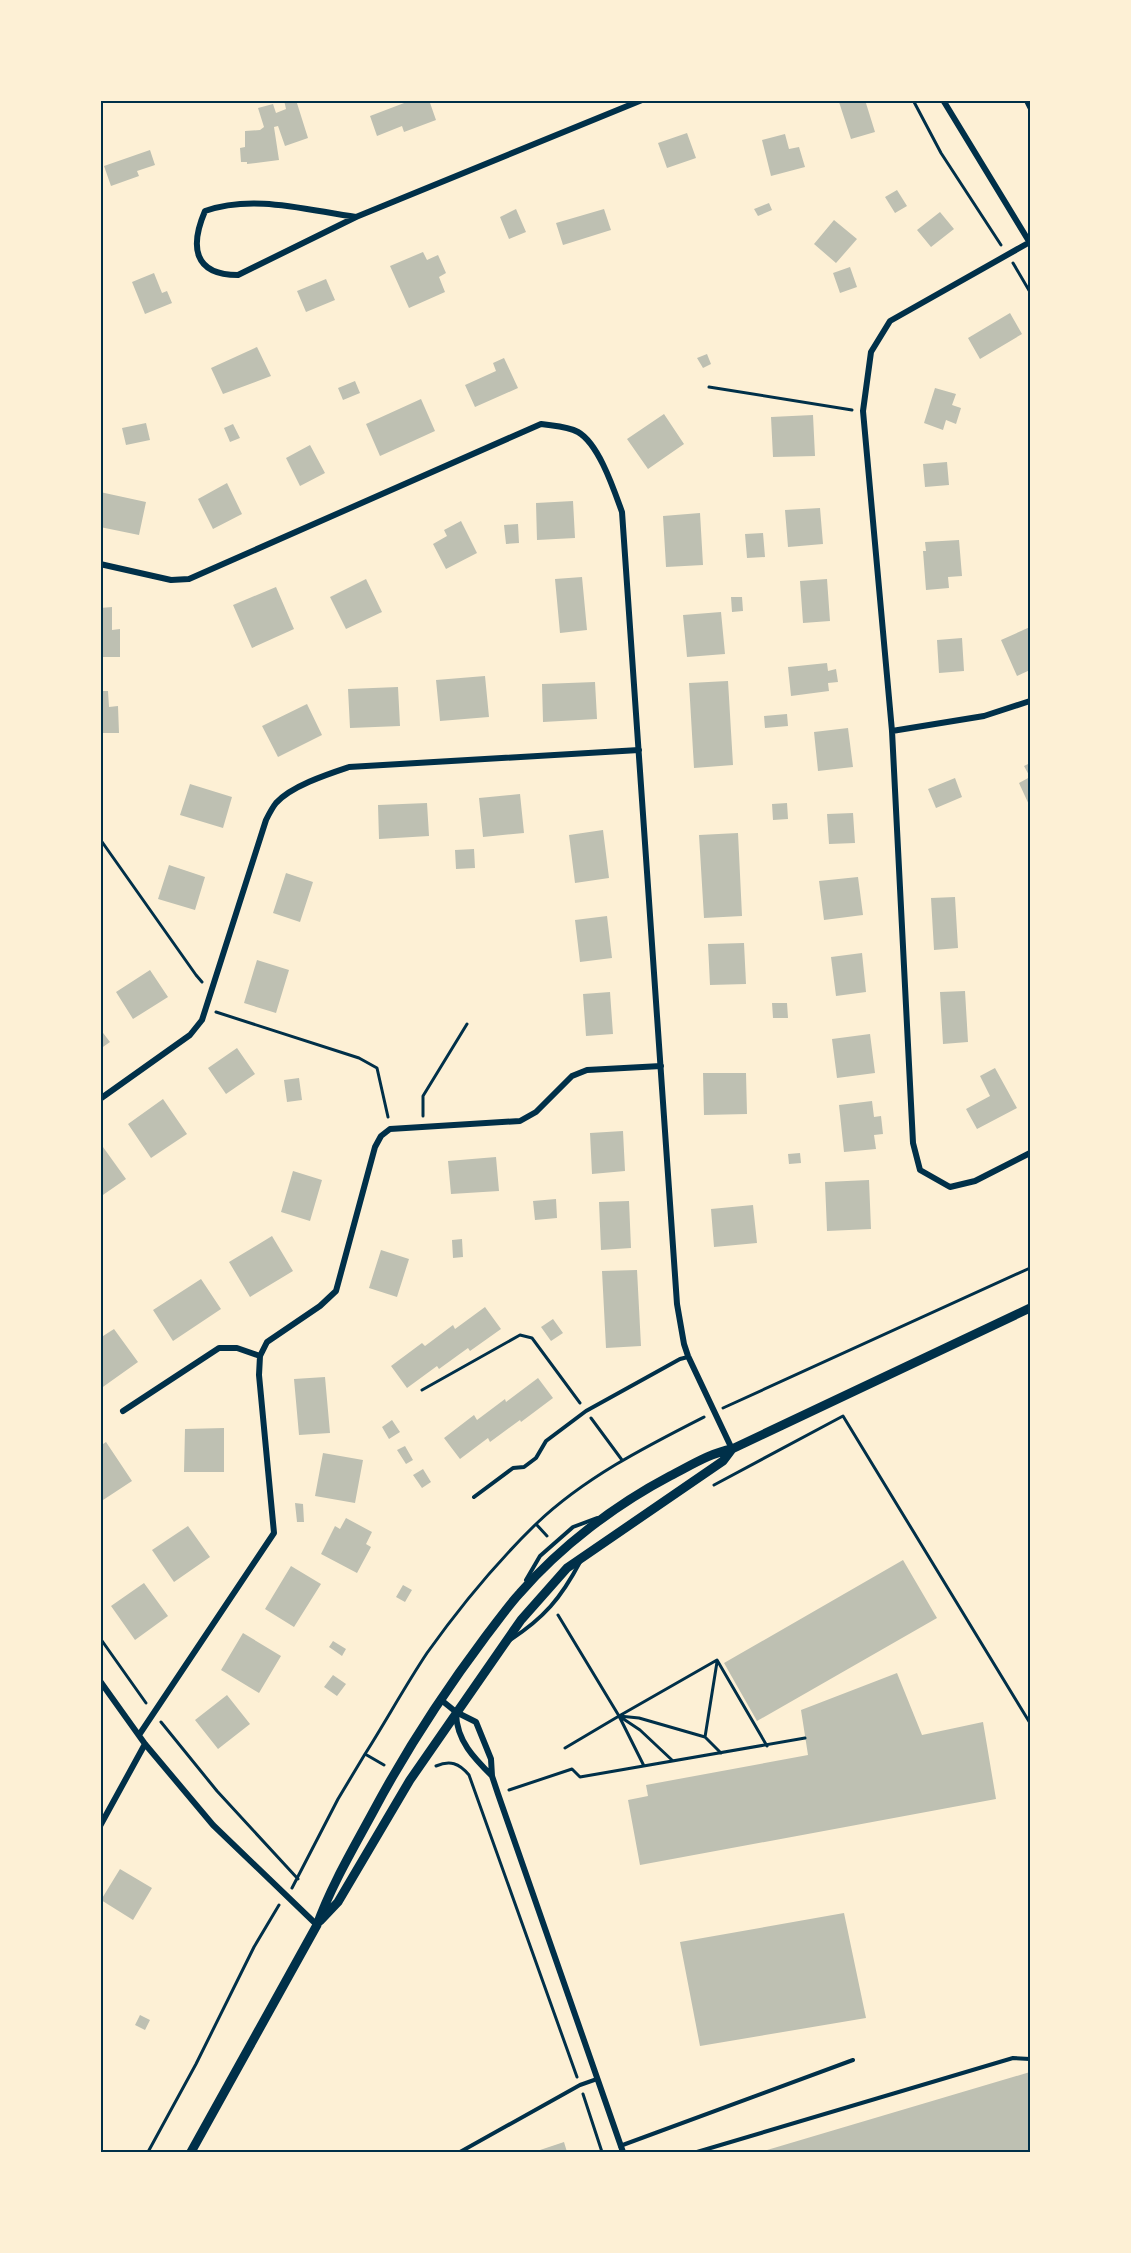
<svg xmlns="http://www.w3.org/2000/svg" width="1131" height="2253" font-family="'DejaVu Sans',sans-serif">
	<rect width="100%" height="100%" fill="#fdf0d5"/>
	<!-- building -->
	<path fill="#bec0b2" d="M284 100H296L308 138 285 146 278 126 274 127 279 160 247 164V162H241L240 148 245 147V131L260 130 264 127 258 108 273 104 276 113 286 109Z
		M412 100H429L436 120 404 132 402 126 377 136 370 116Z
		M844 100H865L875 132 851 139 839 102Z
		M687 133 696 158 667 168 658 143Z
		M785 134 789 149 799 147 805 167 771 176 762 140Z
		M150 150 155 165 137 171 139 176 111 186 104 166Z
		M897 190 907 206 895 213 885 197Z
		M769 203 772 210 758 216 754 209Z
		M516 209 526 232 509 239 500 217Z
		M604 209 611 230 563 245 556 223Z
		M940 212 954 229 931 247 917 230Z
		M834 220 857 239 836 263 814 244Z
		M423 252 427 260 438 255 446 273 439 277 445 292 409 308 390 266Z
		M850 267 857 287 840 293 833 273Z
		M154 273 162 293 167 291 172 303 145 314 132 282Z
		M326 279 335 300 306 312 297 291Z
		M1010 313 1022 334 980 359 968 338Z
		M257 347 271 376 223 394 211 368Z
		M707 354 711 364 703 368 697 358Z
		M504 358 518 388 475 407 465 385 496 371 493 363Z
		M355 381 360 393 343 400 338 388Z
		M935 388 956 394 952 405 961 408 956 424 946 420 943 430 924 423Z
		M421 399 435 431 380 456 366 424Z
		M664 414 684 444 648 469 627 439Z
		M813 415 815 456 773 457 771 417Z
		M146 423 150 440 126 445 122 428Z
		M233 424 240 438 230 442 224 428Z
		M310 445 325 473 300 486 286 458Z
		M947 462 949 485 925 487 923 464Z
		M227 483 242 514 213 529 198 499Z
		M100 492 146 502 139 535 100 527Z
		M573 501 575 538 537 540 536 503Z
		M820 508 823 544 788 547 785 510Z
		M700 513 703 565 666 567 663 516Z
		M461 521 477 553 446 569 433 544 447 536 444 530Z
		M518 524 519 543 506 544 504 525Z
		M763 533 765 557 747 558 745 534Z
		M959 540 962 576 948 577 949 588 926 590 923 551H926L925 542Z
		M582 577 587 630 560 633 555 579Z
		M366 579 382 612 346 629 330 597Z
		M827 579 830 621 803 623 800 581Z
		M276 587 294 629 252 648 233 605Z
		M731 597H742L743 611 732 612Z
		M112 607V630L120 629V657H100V608Z
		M721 612 725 654 687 657 683 615Z
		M1030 627V670L1017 676 1001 640Z
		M962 638 964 671 939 673 937 640Z
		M827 663 828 671 836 669 838 682 828 683 829 691 791 696 788 667Z
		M485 676 489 717 440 721 436 680Z
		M728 681 733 765 694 768 689 683Z
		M595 682 597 719 543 722 542 684Z
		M398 687 400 726 350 728 348 689Z
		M100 691H108L109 707 118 706 119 733H100Z
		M307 704 322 735 278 757 262 726Z
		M787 714 788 726 765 728 764 716Z
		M848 728 853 767 818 771 814 732Z
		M1030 763V807L1019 783 1030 777 1024 766Z
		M955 778 962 797 936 808 928 789Z
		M190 784 232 797 223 828 180 815Z
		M520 794 524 833 483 837 479 798Z
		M427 803 429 836 379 839 378 805Z
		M787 803 788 819 773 820 772 804Z
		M853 813 855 843 829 844 827 814Z
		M603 830 609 878 575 883 569 835Z
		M738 833 742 916 704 918 699 835Z
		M474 849 475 868 456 869 455 850Z
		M169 865 205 877 195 910 158 899Z
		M286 873 313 882 300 922 273 913Z
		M858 877 863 915 824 920 819 881Z
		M955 897 958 948 934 950 931 898Z
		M607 916 612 958 580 962 575 920Z
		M744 943 746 984 710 985 708 944Z
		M862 953 866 992 836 996 831 957Z
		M257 960 289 970 276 1013 244 1003Z
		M150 970 168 997 133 1019 116 992Z
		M965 991 968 1042 943 1044 940 992Z
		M610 992 613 1034 586 1036 583 994Z
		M772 1003H787L788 1018H773Z
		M100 1029 110 1042 100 1049Z
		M870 1034 875 1073 837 1078 832 1039Z
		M237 1048 255 1074 226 1094 208 1068Z
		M995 1068 1017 1108 977 1129 966 1109 990 1096 980 1076Z
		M703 1073H746L747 1114 704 1115Z
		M299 1078 302 1100 287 1102 284 1080Z
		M163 1099 187 1134 151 1158 128 1124Z
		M872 1101 874 1117 881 1116 883 1134 874 1135 876 1149 844 1152 839 1105Z
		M623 1131 625 1171 592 1174 590 1133Z
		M103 1147 126 1179 100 1197V1149Z
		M800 1153 801 1163 789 1164 788 1154Z
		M496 1157 499 1191 451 1194 448 1161Z
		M293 1171 322 1180 310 1221 281 1212Z
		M869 1180 871 1229 827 1231 825 1182Z
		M556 1199 557 1218 535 1220 533 1201Z
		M629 1201 631 1248 601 1250 599 1202Z
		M753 1205 757 1243 714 1247 711 1209Z
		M272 1236 293 1271 250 1297 229 1262Z
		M462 1239 463 1257 453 1258 452 1240Z
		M381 1250 409 1259 397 1297 369 1288Z
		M637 1270 641 1346 606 1348 602 1271Z
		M201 1279 221 1309 173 1341 153 1310Z
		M485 1307 501 1329 470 1351 468 1348 439 1369 437 1366 407 1388 391 1366 422 1343 425 1346 453 1325 455 1329Z
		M553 1319 563 1333 551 1341 541 1327Z
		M114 1329 138 1362 100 1389V1338Z
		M325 1377 330 1433 299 1435 294 1379Z
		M538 1378 553 1398 521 1422 520 1420 490 1442 488 1438 460 1459 444 1438 474 1415 477 1420 505 1399 506 1402Z
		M392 1420 400 1432 389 1439 382 1427Z
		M224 1428V1472H184L185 1429Z
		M106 1442 132 1481 100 1502V1446Z
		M405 1446 413 1460 406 1464 397 1450Z
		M323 1453 363 1460 355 1503 315 1496Z
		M423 1469 431 1482 422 1488 413 1475Z
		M295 1503 303 1504 304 1522H297Z
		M346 1518 372 1532 366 1544 371 1547 357 1573 321 1554 335 1526 340 1529Z
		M188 1526 210 1557 174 1582 152 1550Z
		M903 1560 937 1618 757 1721 724 1663Z
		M291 1566 321 1584 294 1627 265 1609Z
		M144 1583 168 1616 135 1640 111 1606Z
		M403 1585 412 1590 405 1602 396 1597Z
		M243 1633 281 1656 259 1693 221 1670Z
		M333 1641 346 1649 342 1656 329 1647Z
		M897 1673 922 1735 983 1722 996 1799 640 1865 628 1800 648 1796 646 1785 808 1755 801 1710Z
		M333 1675 346 1684 337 1696 324 1687Z
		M227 1695 250 1724 218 1749 195 1720Z
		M120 1869 152 1888 133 1920 101 1900Z
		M844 1913 866 2018 700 2046 680 1942Z
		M140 2015 150 2020 145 2030 135 2025Z
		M1030 2072V2152H760Z
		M564 2142 567 2152H534Z"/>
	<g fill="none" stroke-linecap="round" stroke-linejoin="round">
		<!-- path -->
		<path stroke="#003049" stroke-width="3" d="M913 100 941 153 1001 245
			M1025 100 1030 110
			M1013 263 1030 292
			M709 387 852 410
			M100 839 196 975 202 982
			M216 1012 359 1058 377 1068 388 1117
			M423 1116V1096L467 1024
			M422 1390 520 1335 532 1338 580 1403
			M723 1408 1030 1268
			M591 1418 622 1460
			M714 1485 843 1416 1030 1723
			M536 1524 547 1536
			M558 1615 619 1716 565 1748
			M100 1638 146 1703
			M161 1722 217 1791 298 1879
			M705 1737 717 1662
			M721 1753 705 1737 639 1718 619 1716 717 1660 767 1746
			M384 1765 365 1754C386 1721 405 1686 427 1653 459 1608 496 1563 536 1524 584 1478 645 1447 704 1417
			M436 1766C450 1760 459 1763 469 1775L577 2077
			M644 1766 619 1716 640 1730 673 1761
			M509 1790 572 1769 580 1777 805 1738
			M292 1888 338 1799 365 1754
			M583 2094 602 2152
			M148 2152 196 2064 254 1947 279 1905"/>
		<!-- service -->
		<path stroke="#003049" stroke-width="4" d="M474 1497 513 1468 524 1467 536 1458 546 1441 586 1411 680 1359 688 1357
			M526 1580 540 1556 573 1527 597 1518
			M510 1640C544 1618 561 1598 580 1562
			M620 2146 853 2060
			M460 2152 580 2085 597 2079
			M697 2152 1013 2058 1030 2059"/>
		<!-- minor -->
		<path stroke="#003049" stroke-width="6" d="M943 100 1030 243
			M356 217C306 210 253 194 205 211 190 246 193 275 238 275L356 217 642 100
			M1030 242 890 321 871 352 863 411 892 731 913 1143 920 1170 950 1187 975 1181 1030 1153
			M100 564 171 580 189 579 541 424C553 426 567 426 578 432 599 444 614 490 622 512L677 1304 684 1344 688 1356 732 1449
			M892 731 984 716 1030 701
			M100 1099 190 1035 202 1020 266 820C269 814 272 808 276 803 291 786 328 774 349 767L639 750
			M123 1411 219 1348H237L260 1356
			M100 1681 145 1744 213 1825 317 1925
			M440 1699 456 1712 476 1722 491 1759 492 1776 498 1794 623 2152
			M456 1714C457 1741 474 1758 492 1776
			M139 1735 274 1533 259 1375 260 1356 267 1342 320 1306 336 1291 375 1147 381 1136 390 1129 520 1121 536 1112 572 1076 587 1070 661 1066
			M100 1826 145 1744"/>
		<!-- tertiary -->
		<path stroke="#003049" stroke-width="9" d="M320 1921 338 1902 410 1780 521 1620 567 1568 723 1461 732 1449
			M191 2152 317 1925C331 1886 353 1849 373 1812 406 1750 444 1692 486 1636 497 1622 508 1606 520 1593 561 1546 615 1505 670 1476 690 1466 710 1453 732 1449L1030 1308"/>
	</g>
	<!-- border -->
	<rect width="1131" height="2253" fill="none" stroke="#fdf0d5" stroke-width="204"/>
	<rect x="102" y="102" width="927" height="2049" fill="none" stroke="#003049" stroke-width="2"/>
</svg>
